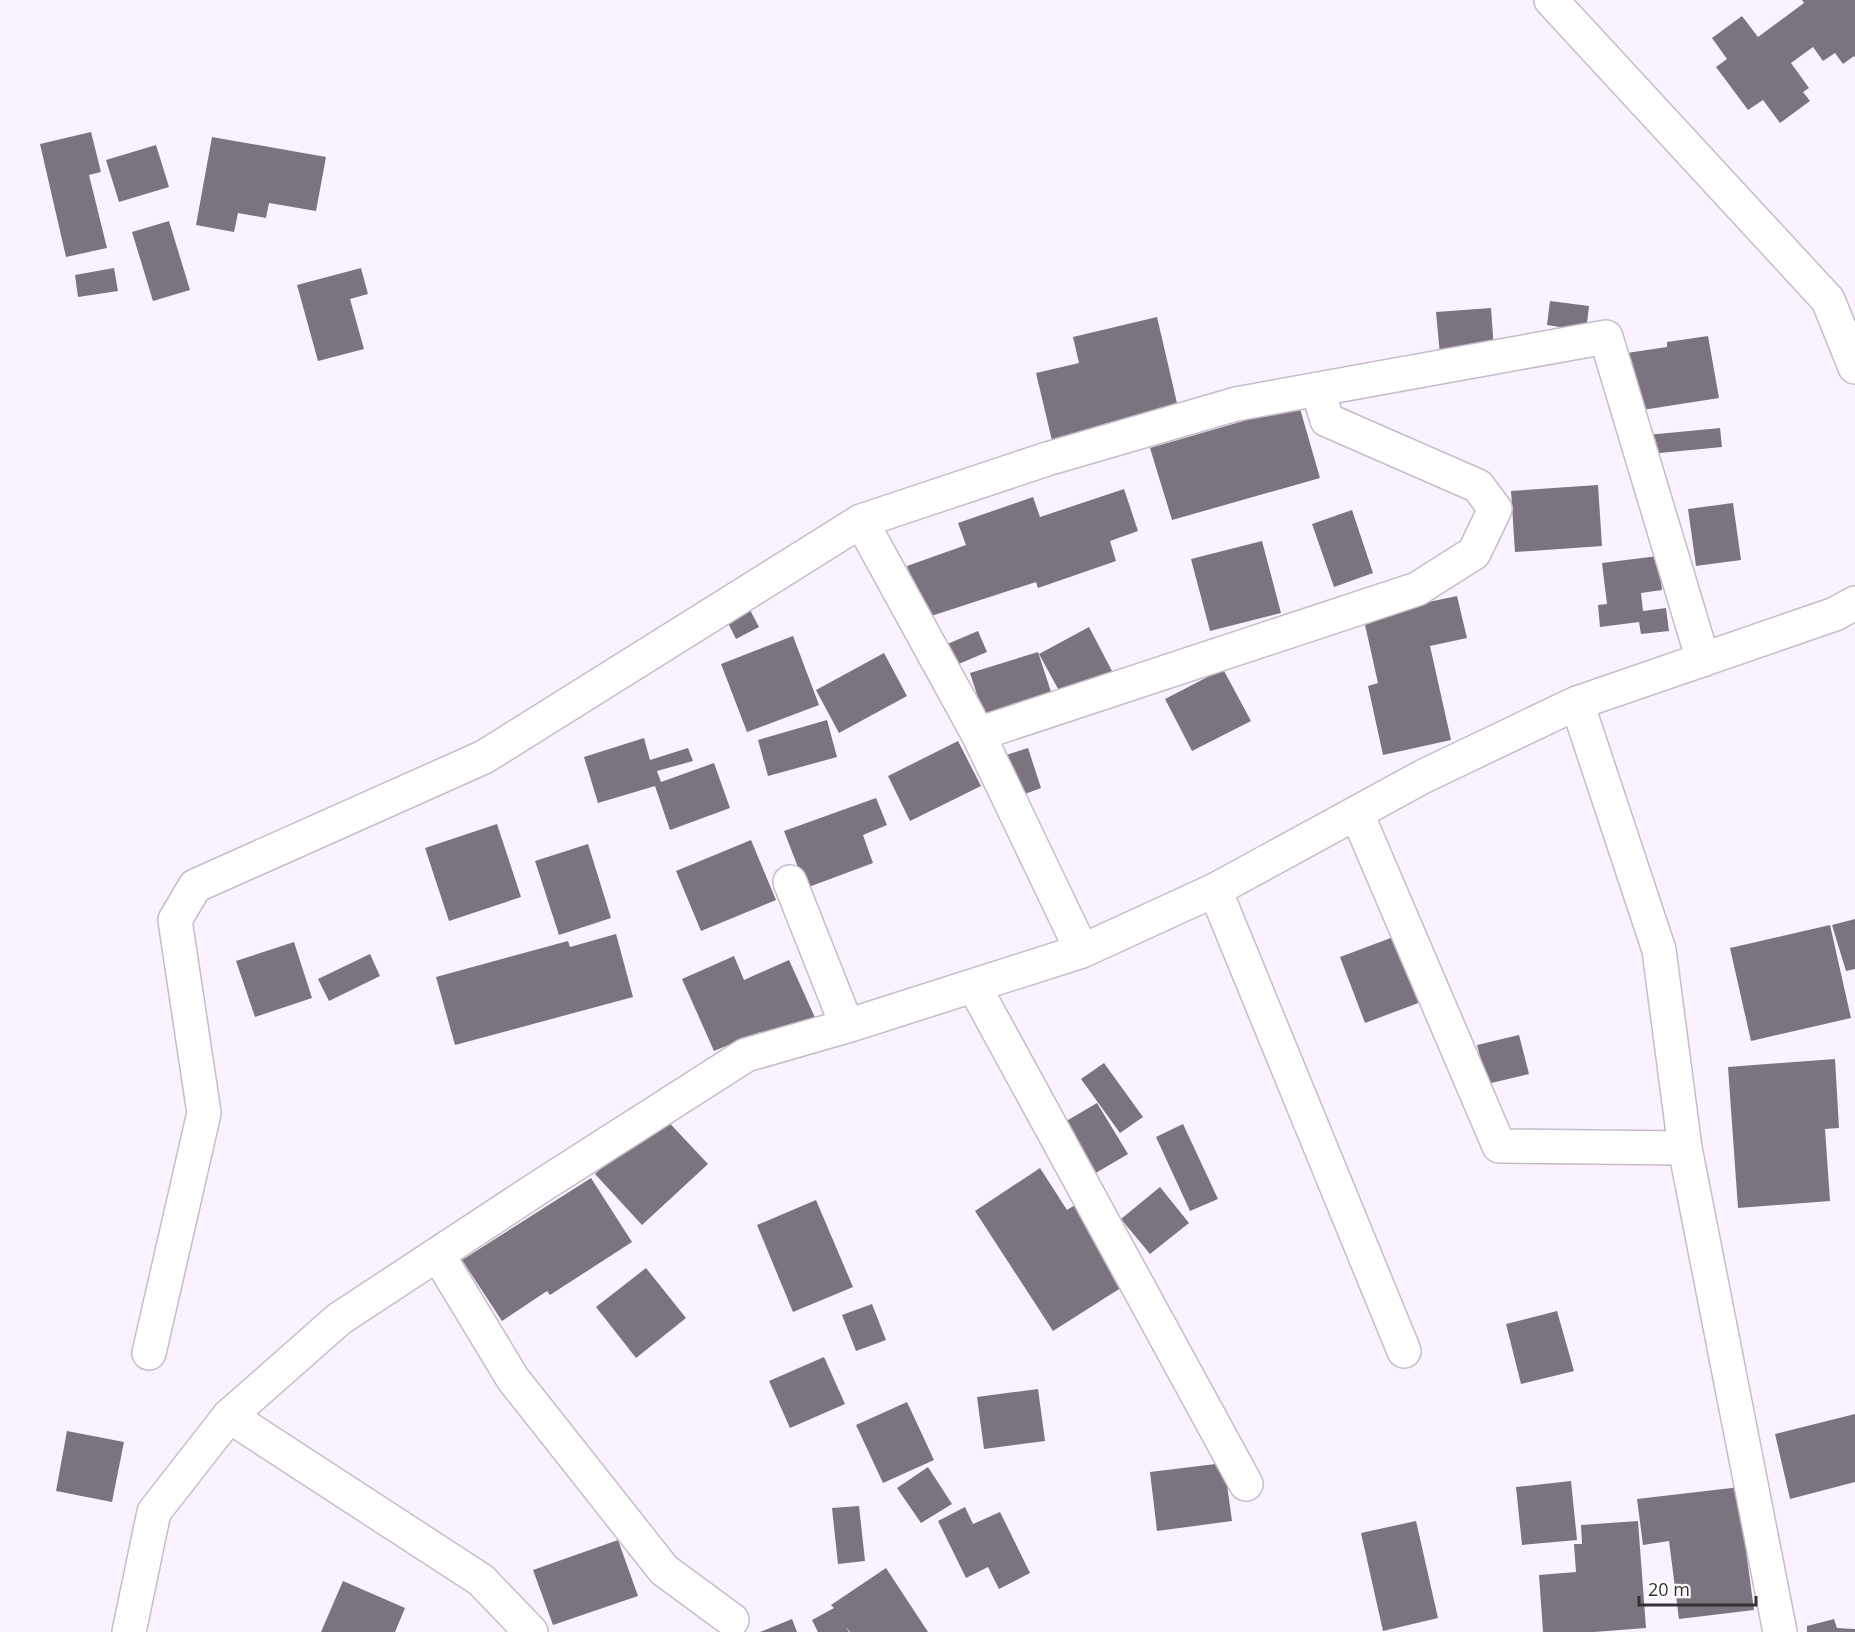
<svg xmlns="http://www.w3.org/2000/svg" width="1855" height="1632" font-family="'Open Sans',sans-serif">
	<rect width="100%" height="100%" fill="#faf2fe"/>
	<!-- building -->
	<path fill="#7b747e" d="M1802 0H1855V58L1854 56 1843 64 1835 53 1823 61 1813 47 1791 63 1809 88 1803 92 1810 101 1780 123 1763 100 1748 110 1716 67 1727 59 1712 38 1742 16 1758 37 1804 3Z
		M91 132 101 172 89 175 107 248 66 257 40 144Z
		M212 137 326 157 316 211 269 203 266 218 238 213 234 232 196 225Z
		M156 145 169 187 119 202 106 160Z
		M169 221 190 290 153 301 132 232Z
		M114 268 118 291 78 297 75 275Z
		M361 268 368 294 350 299 364 349 318 361 297 285Z
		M1550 301 1589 306 1586 331 1547 325Z
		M1491 308 1494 350 1440 355 1436 312Z
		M1157 317 1180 416 1053 445 1036 373 1079 363 1073 337Z
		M1708 336 1719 398 1636 411 1627 353 1667 347V342Z
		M1299 405 1320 478 1172 520 1150 448Z
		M1720 428 1722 447 1649 454 1647 435Z
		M1598 485 1602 546 1515 552 1511 491Z
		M1124 489 1138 531 1110 541 1116 561 1038 588 1036 582 925 618 907 566 966 545 958 523 1033 497 1040 517Z
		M1733 503 1741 560 1696 566 1688 509Z
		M1352 510 1373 573 1334 587 1312 524Z
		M1262 541 1281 613 1210 631 1191 559Z
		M1658 556 1662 590 1641 593 1643 611 1666 608 1669 631 1641 634 1639 622 1600 627 1598 605 1607 604 1602 563Z
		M1457 596 1467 638 1430 646 1451 740 1383 755 1368 686 1378 683 1363 616Z
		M749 608 759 627 736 639 726 619Z
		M1089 627 1112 671 1063 698 1039 654Z
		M978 631 987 652 954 666 945 645Z
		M793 636 819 705 747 732 721 664Z
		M1038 652 1053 698 985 719 970 673Z
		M884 653 907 696 839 733 816 690Z
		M1223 669 1251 721 1192 751 1165 699Z
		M827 720 837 757 768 776 758 740Z
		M644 738 650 760 688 748 693 761 657 771 661 782 714 763 730 808 670 830 655 786 598 803 584 757Z
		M958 741 981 786 910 821 888 776Z
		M1028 748 1041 788 1017 797 1003 756Z
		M876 798 887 825 863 835 873 863 806 888 784 831Z
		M497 824 521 897 449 921 425 848Z
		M751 840 776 900 701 931 676 871Z
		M588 844 611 918 559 935 535 861Z
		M1855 919V969L1846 971 1832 925Z
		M1830 925 1851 1018 1751 1041 1730 948Z
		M616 934 633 997 455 1045 436 977 568 941 570 947Z
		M1396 936 1421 1002 1365 1023 1340 957Z
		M294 942 312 998 255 1017 236 961Z
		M370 954 380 976 329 1001 318 979Z
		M734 956 744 980 789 960 817 1022 766 1044 760 1032 714 1051 682 979Z
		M1519 1035 1529 1074 1487 1084 1477 1045Z
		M1835 1059 1839 1128 1825 1129 1830 1201 1738 1208 1728 1067Z
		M1104 1063 1143 1117 1120 1133 1081 1079Z
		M1097 1103 1128 1154 1094 1174 1063 1123Z
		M661 1114 708 1164 642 1225 595 1174Z
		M1183 1124 1218 1199 1190 1211 1156 1137Z
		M1040 1168 1067 1210 1075 1205 1127 1284 1053 1331 975 1211Z
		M591 1178 632 1242 550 1295 547 1291 502 1321 462 1260Z
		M1160 1187 1189 1223 1150 1254 1121 1219Z
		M816 1200 853 1287 793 1312 757 1225Z
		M646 1268 686 1318 636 1358 596 1307Z
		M872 1304 886 1340 856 1351 842 1315Z
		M1557 1311 1574 1371 1521 1384 1506 1324Z
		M824 1357 845 1404 790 1428 769 1381Z
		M1038 1389 1045 1441 984 1449 977 1397Z
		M907 1402 934 1460 883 1483 856 1425Z
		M1855 1414V1482L1790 1499 1775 1434Z
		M67 1431 124 1442 112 1502 56 1491Z
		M1224 1463 1232 1521 1157 1531 1150 1472Z
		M928 1467 952 1504 921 1523 897 1488Z
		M1571 1481 1577 1540 1522 1545 1516 1487Z
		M1749 1486 1743 1528 1754 1610 1679 1619 1669 1541 1643 1545 1637 1499Z
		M859 1506 865 1561 838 1564 832 1508Z
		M965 1507 973 1524 1000 1512 1030 1573 999 1589 988 1567 966 1578 938 1521Z
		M1416 1521 1438 1618 1383 1631 1361 1533Z
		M1638 1521 1646 1628 1594 1632H1543L1539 1575 1576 1572 1574 1544H1582L1581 1525Z
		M618 1540 638 1596 553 1625 533 1570Z
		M886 1568 928 1632H850L846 1627 849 1632H818L812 1620 834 1608 831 1605Z
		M343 1581 405 1608 395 1632H321Z
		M792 1619 797 1632H760Z
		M1834 1619 1837 1628 1855 1629V1632H1807V1626Z"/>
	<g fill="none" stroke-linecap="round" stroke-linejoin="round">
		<defs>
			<path id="minor" d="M1551 0 1828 300 1855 367
				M861 521 978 734 1082 951
				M1577 703 1659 950 1685 1148 1780 1632
				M978 734 1417 589 1474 553 1495 509 1478 486 1327 420 1318 390
				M1357 814 1499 1146 1685 1148
				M790 882 847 1026
				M1215 890 1404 1351
				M974 986 1246 1484
				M438 1255 513 1379 664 1570 732 1620
				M149 1353 204 1113 175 920 195 886 484 757 861 521 1047 459 1236 404 1606 337 1703 660
				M229 1416 481 1580 531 1632
				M129 1632 154 1512 229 1416 339 1319 541 1186 746 1055 847 1026 1082 951 1215 890 1424 776 1577 703 1835 614 1855 603"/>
		</defs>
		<!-- minor casing -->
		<use href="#minor" stroke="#c5bdc9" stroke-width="36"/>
		<!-- minor -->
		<use href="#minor" stroke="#fff" stroke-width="33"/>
	</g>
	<!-- scale -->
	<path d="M1639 1596v9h117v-9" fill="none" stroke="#333034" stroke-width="3"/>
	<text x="1648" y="1596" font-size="18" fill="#333034" stroke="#ffffff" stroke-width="4.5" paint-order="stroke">20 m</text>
</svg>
